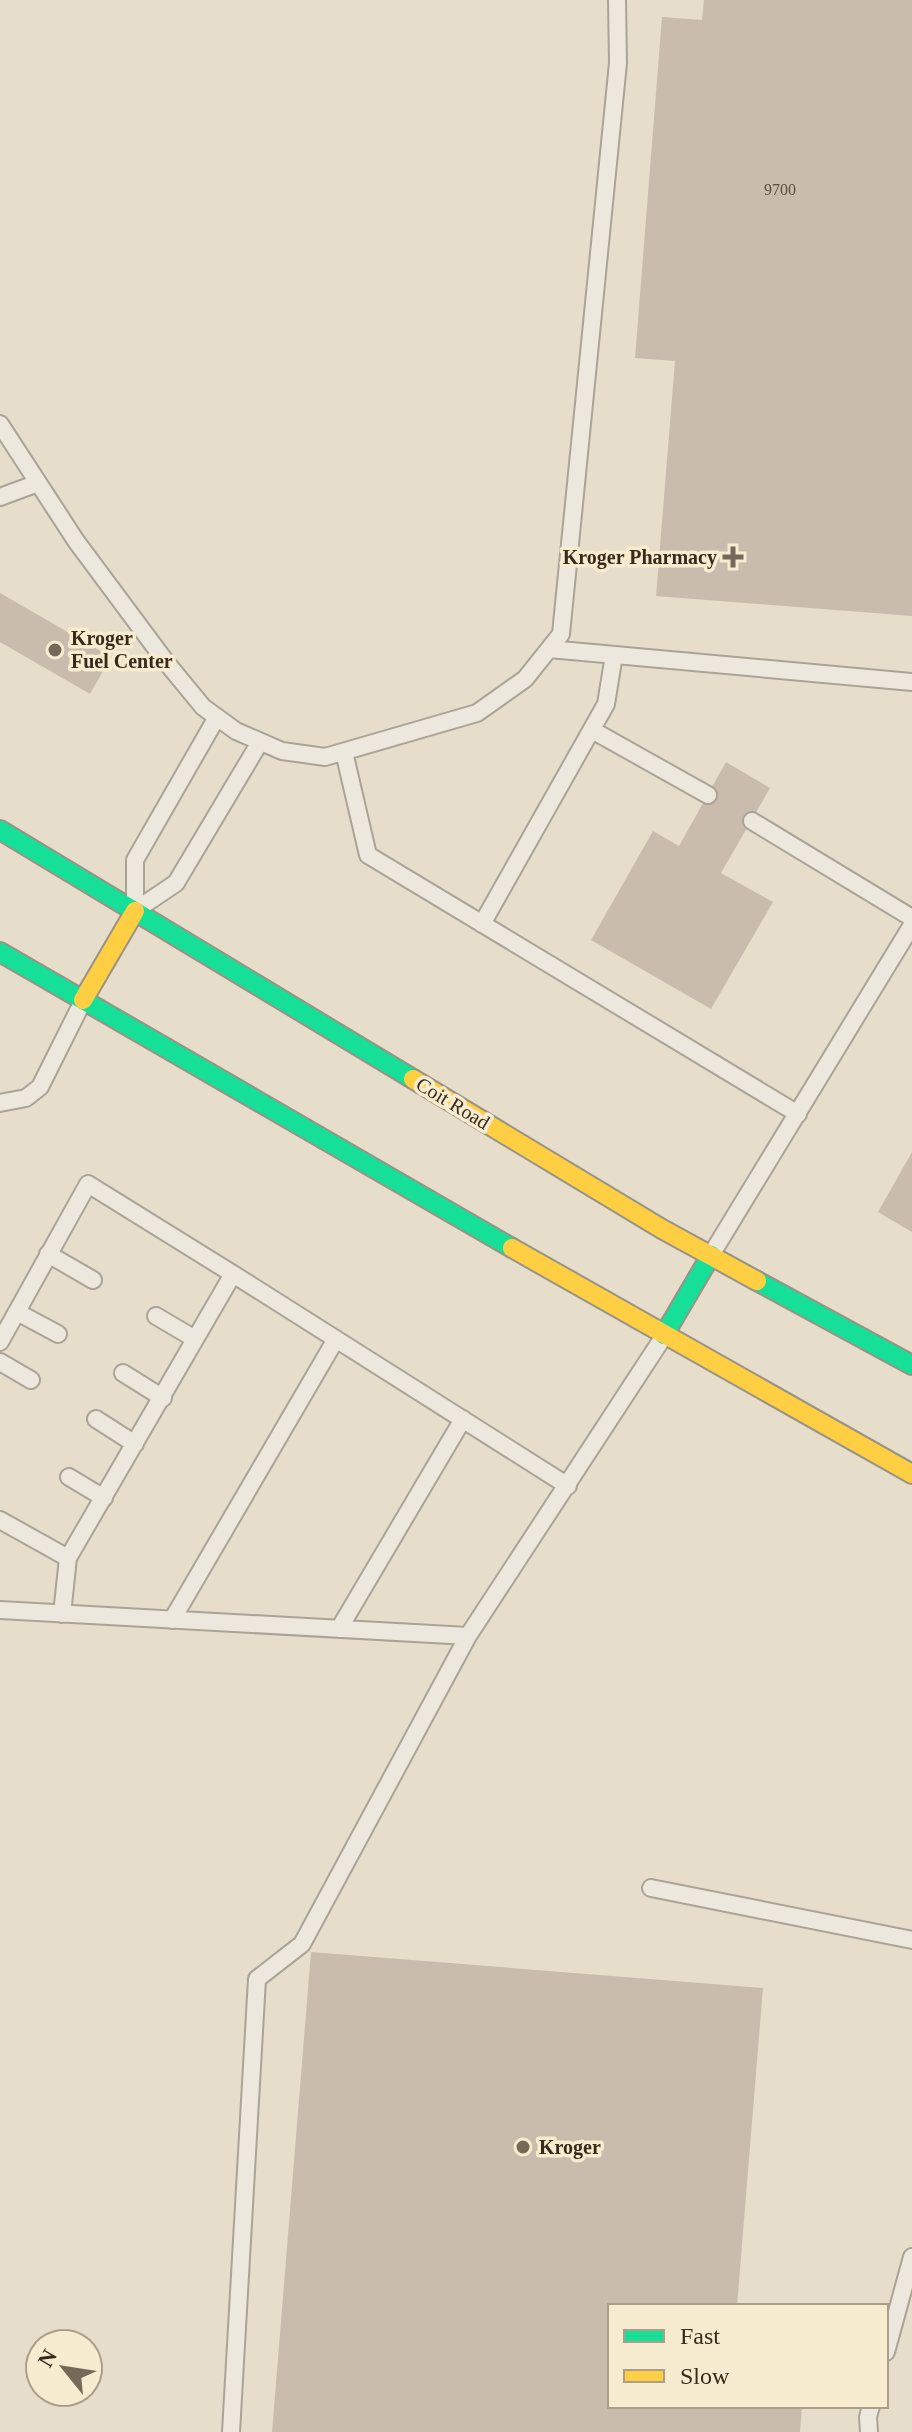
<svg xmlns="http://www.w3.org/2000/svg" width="912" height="2432" font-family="Georgia,serif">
	<rect width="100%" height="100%" fill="#e6decb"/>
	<!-- building -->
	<path fill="#c9bcac" d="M704 0H912V616L656 596 675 361 635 358 662 17 702 20Z
		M0 593 111 657 90 694 0 642Z
		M726 762 770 788 721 873 773 902 711 1009 591 940 653 831 679 846Z
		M912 1152V1232L878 1212Z
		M311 1952 763 1988 737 2306H610V2406H802L800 2432H272Z"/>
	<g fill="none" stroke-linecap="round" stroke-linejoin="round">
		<defs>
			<path id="lane" d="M0 424 76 541 166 662 203 707 236 731 282 751 325 757 477 713 525 679 561 634 618 63 617 0
				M0 497 38 483
				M549 649 912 682
				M592 730 708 795
				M344 752 368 855 798 1114
				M752 821 912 918
				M135 906V860L217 717
				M139 908 176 883 260 742
				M482 924 606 704 614 655
				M0 1103 26 1098 40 1087 82 1003
				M48 1254 93 1280
				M711 1255 912 925
				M233 1274 568 1486
				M17 1312 58 1334
				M156 1316 195 1339
				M0 1342 88 1184 233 1274 68 1558 62 1614
				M0 1362 31 1380
				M123 1373 163 1398
				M96 1419 135 1444
				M69 1477 104 1498
				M0 1520 68 1558
				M0 1610 468 1636 664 1336
				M172 1620 336 1339
				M339 1629 463 1419
				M651 1888 912 1940
				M886 2352 912 2257
				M231 2432 257 1979 302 1944 468 1636
				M869 2432 868 2417 871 2406"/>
			<path id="fast" d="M0 830 413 1079
				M0 952 512 1248
				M757 1281 912 1365
				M664 1335 711 1255"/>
			<path id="slow" d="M83 1000 135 911
				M413 1079 662 1229 757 1281
				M512 1248 912 1474"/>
		</defs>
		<!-- lane casing -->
		<use href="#lane" stroke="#aba395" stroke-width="20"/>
		<!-- fast casing -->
		<use href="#fast" stroke="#9a9285" stroke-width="22"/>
		<!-- slow casing -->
		<use href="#slow" stroke="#9a9285" stroke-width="22"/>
		<!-- lane -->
		<use href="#lane" stroke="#ede8de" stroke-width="16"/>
		<!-- fast -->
		<use href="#fast" stroke="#16e098" stroke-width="18"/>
		<!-- slow -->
		<use href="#slow" stroke="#ffcf43" stroke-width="18"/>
	</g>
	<!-- markers -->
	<g fill="#766959" stroke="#f8ecd0" stroke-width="3">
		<path d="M729 545h8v8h8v8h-8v8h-8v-8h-8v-8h8z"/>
		<circle cx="55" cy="650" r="8"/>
		<circle cx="523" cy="2147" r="8"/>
	</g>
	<g text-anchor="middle" stroke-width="7" stroke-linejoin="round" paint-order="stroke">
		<!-- number labels -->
		<g font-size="16" fill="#5d4e40">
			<text x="780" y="195">9700</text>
		</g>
		<!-- poi labels -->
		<g font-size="20" font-weight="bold" fill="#392a1c" stroke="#f8ecd0" text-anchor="start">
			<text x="717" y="564" text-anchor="end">Kroger Pharmacy</text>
			<text x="71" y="645">Kroger<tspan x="71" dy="23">Fuel Center</tspan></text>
			<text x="539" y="2154">Kroger</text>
		</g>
		<!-- street labels -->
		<g font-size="20" fill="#392a1c" stroke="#f8ecd0">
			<text transform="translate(453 1103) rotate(31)" y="7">Coit Road</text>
		</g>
	</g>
	<!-- legend -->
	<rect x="608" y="2304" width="280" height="104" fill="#f8ecd0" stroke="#ac9e88" stroke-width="2"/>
	<rect x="624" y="2330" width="40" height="12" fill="#16e098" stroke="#ac9e88" stroke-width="2"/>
	<text x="680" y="2344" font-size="24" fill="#392a1c">Fast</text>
	<rect x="624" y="2370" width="40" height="12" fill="#ffcf43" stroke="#ac9e88" stroke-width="2"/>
	<text x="680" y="2384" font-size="24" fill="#392a1c">Slow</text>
	<!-- north arrow -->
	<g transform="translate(64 2368) rotate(300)"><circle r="38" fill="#f8ecd0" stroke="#ac9e88" stroke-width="2"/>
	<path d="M0-6L14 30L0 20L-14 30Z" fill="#766959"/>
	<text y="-12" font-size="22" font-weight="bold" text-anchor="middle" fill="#392a1c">N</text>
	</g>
</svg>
